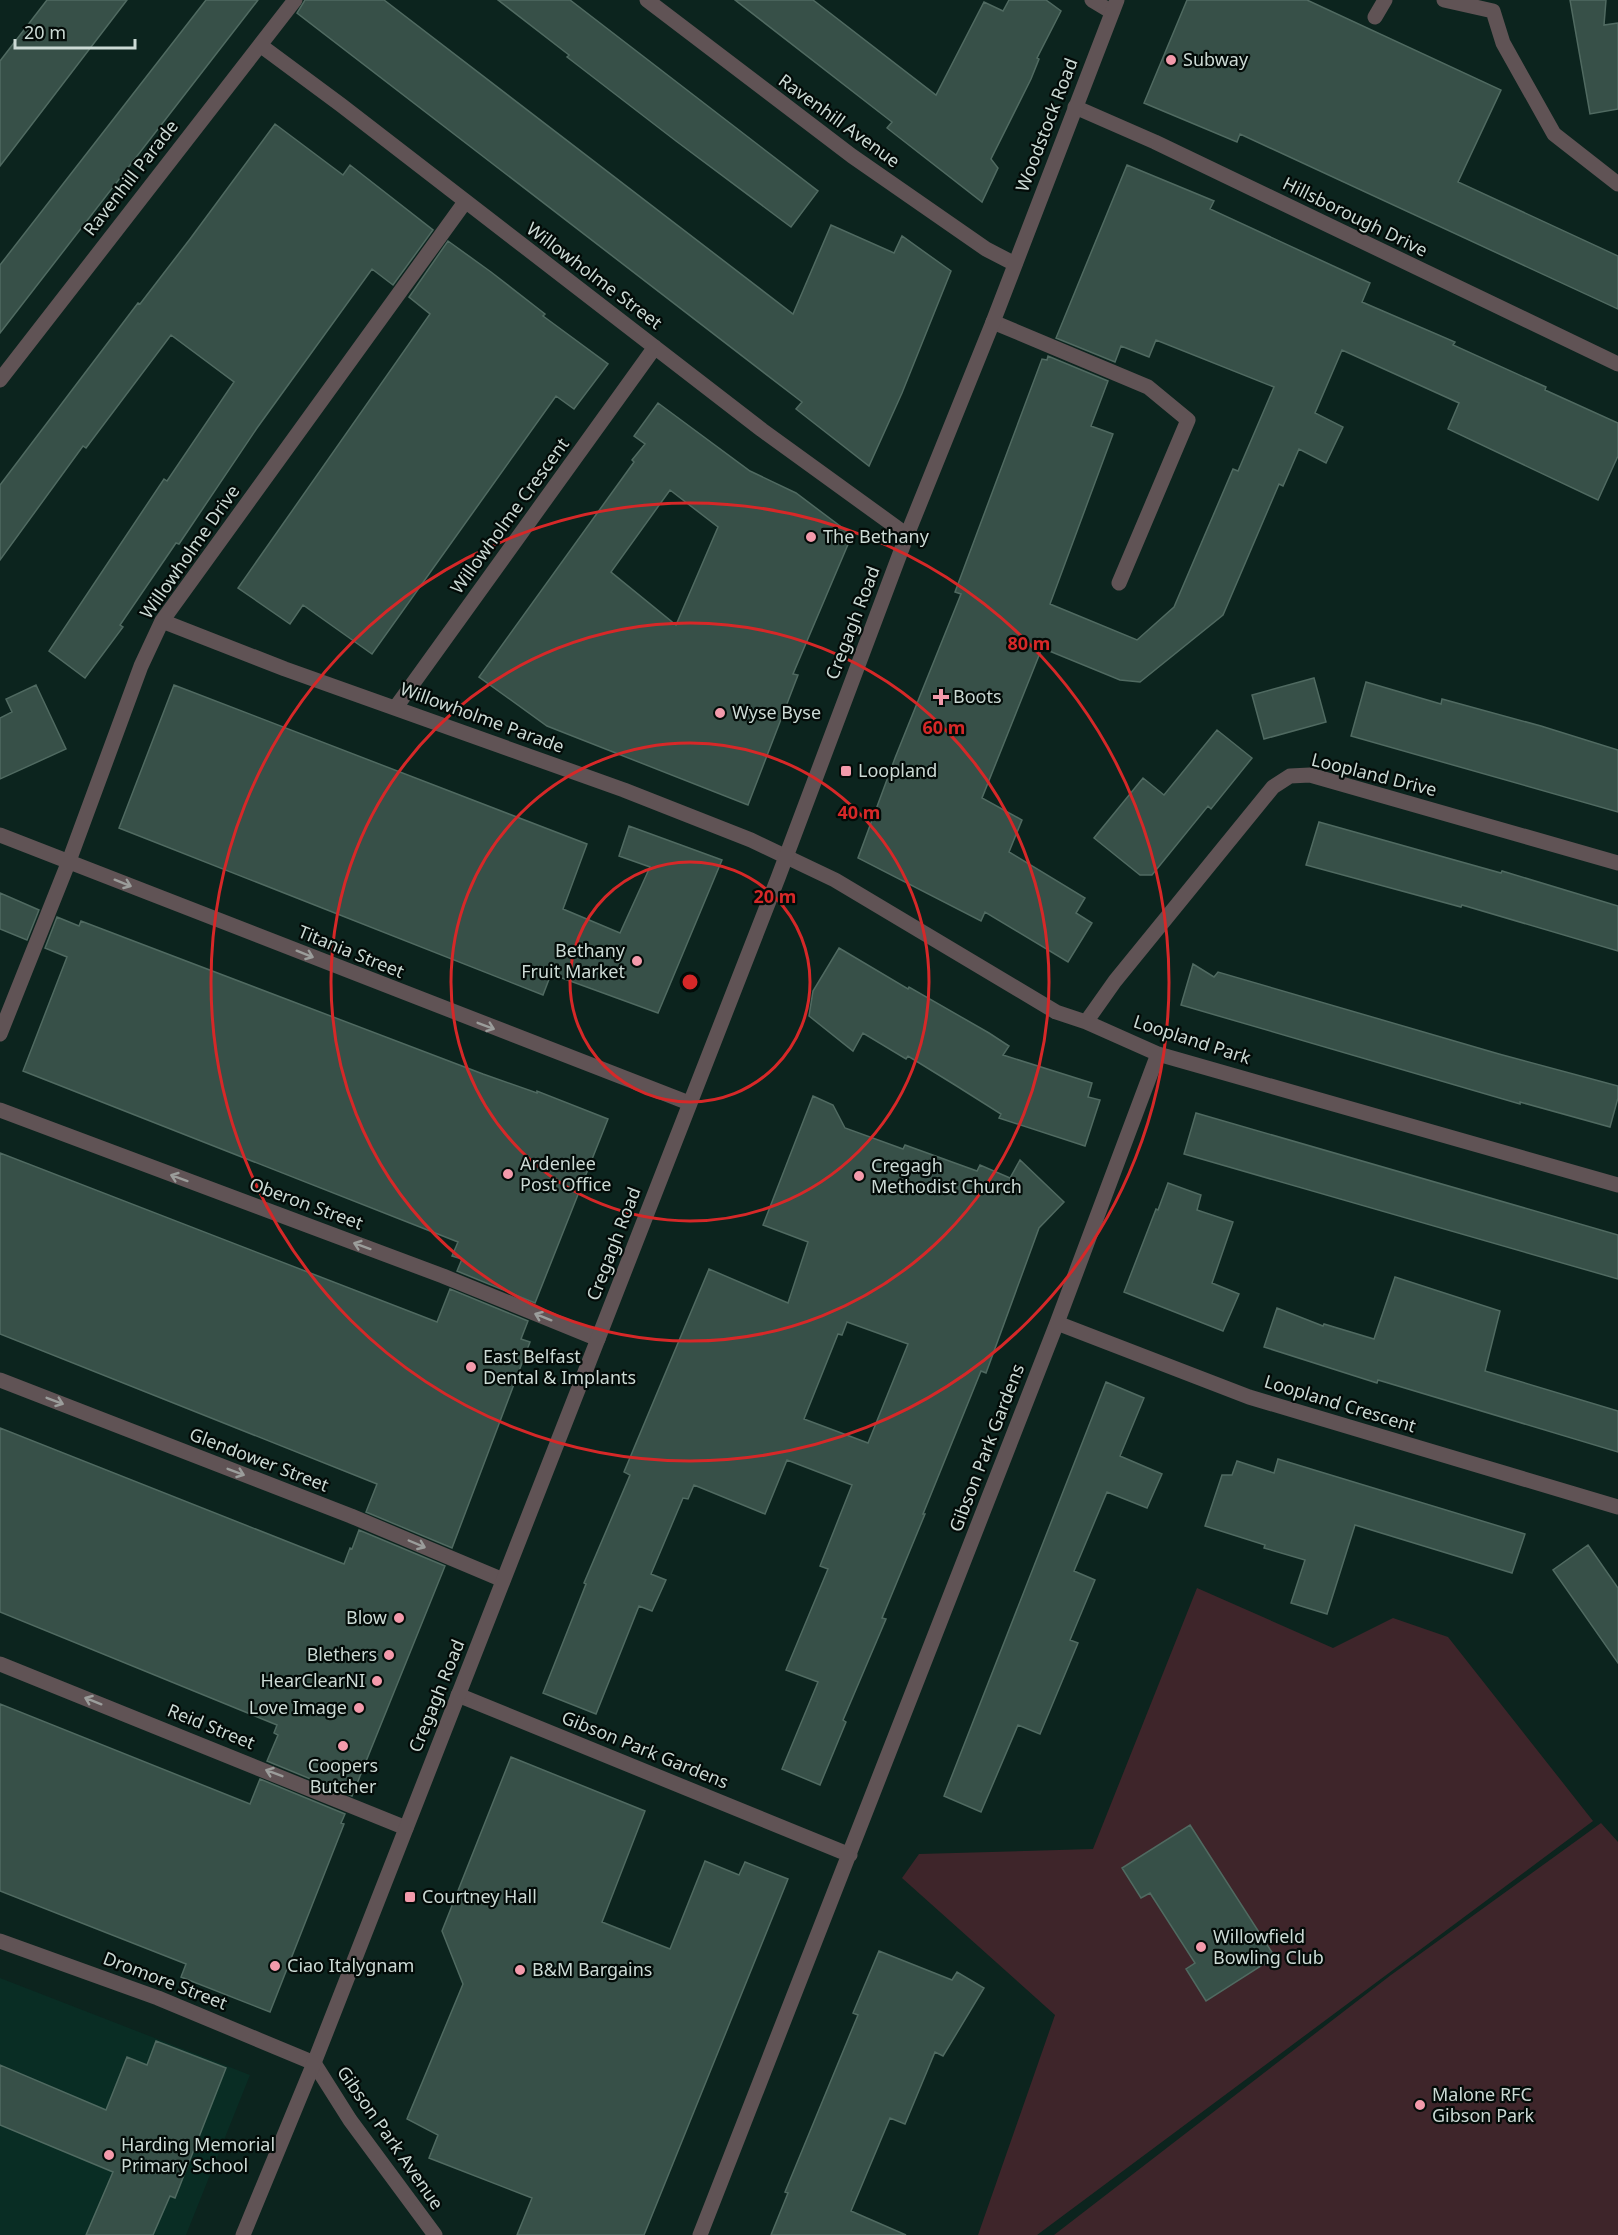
<svg xmlns="http://www.w3.org/2000/svg" width="1618" height="2235" font-family="'Noto Sans',sans-serif">
	<rect width="100%" height="100%" fill="#0c241e"/>
	<!-- built -->
	<path fill="#092d24" d="M0 1978 250 2075 186 2235H0Z"/>
	<!-- green -->
	<path fill="#3e252a" d="M1197 1588 1333 1648 1393 1618 1448 1637 1593 1821 1037 2235H978L1055 2015 902 1878 919 1854 1093 1849Z
		M1601 1823 1618 1842V2235H1054L1391 1975Z"/>
	<!-- building -->
	<path fill="#375048" stroke="#506a61" stroke-width="1.5" fill-rule="evenodd" d="M47 0H127L0 166V61Z
		M206 0H258L0 333V265Z
		M305 0H384L793 314 831 225 894 253 902 236 951 271 902 393 869 466 796 409 802 402 297 13Z
		M498 0H570L818 191 791 227 676 141 567 57 569 55Z
		M735 0H813L936 95 984 2 1003 11 1009 0H1046L1061 11 1037 58 1039 59 1031 79 991 159 998 168 982 202 887 128 892 122Z
		M1187 0H1307L1501 90 1458 182 1618 256V309L1240 134 1237 142 1144 103Z
		M1570 0H1606L1604 25 1618 23V109L1590 114Z
		M275 124 343 175 350 165 433 230 393 285 372 269 257 428 179 544 176 543 120 625 123 627 85 678 49 651 164 479 167 481 234 382 171 335 86 448 83 446 0 560V485L138 303 140 304 190 239Z
		M1127 165 1214 201 1210 209 1370 283 1362 302 1455 342 1453 345 1546 387 1545 390 1618 423V456L1598 500 1448 429 1459 403 1342 350 1315 413 1343 427 1326 463 1299 449 1283 486 1279 484 1223 615 1140 682 1120 680 1042 648 982 798 1022 820 1009 852 1085 898 1076 913 1092 923 1068 962 985 912 981 921 858 858 895 758 961 594 955 592 1042 359 1047 360 1048 356 1108 381 1091 426 1113 434 1050 604 1137 640 1174 607 1233 469 1238 471 1274 387 1156 340 1149 357 1121 346 1115 362 1056 338Z
		M448 241 491 272 545 314 543 316 608 364 574 409 556 396 372 654 303 605 290 624 238 588 430 314 409 297Z
		M658 403 750 471 796 493 852 535 793 674 798 675 748 805 547 726 479 677 634 462 632 460 645 444 634 436ZM670 490 718 527 676 625 611 572Z
		M1314 678 1326 722 1264 739 1252 695Z
		M1366 682 1441 704 1442 699 1541 726 1618 750V812L1351 736Z
		M36 685 66 749 0 779V718L12 712 6 699Z
		M174 685 587 844 563 909 620 933 650 867 619 856 629 826 722 860 658 1013 551 974 543 995 119 828Z
		M1217 730 1252 758 1211 809 1208 806 1152 875H1140L1094 838 1143 778 1164 795Z
		M1319 822 1501 873 1502 871 1618 906V951L1462 905 1461 907 1306 865Z
		M0 893 39 910 27 940 0 929Z
		M57 917 79 926 81 921 483 1074 537 1093V1091L608 1119 535 1303 457 1271 462 1259 452 1256 458 1242 23 1071 67 957 45 948Z
		M839 948 908 989 909 987 989 1033 1009 1046 1003 1055 1092 1083 1088 1097 1100 1100 1085 1146 999 1118 1001 1114 955 1085 908 1056 906 1059 863 1033 853 1051 809 1016 813 991Z
		M1193 964 1214 977 1218 972 1499 1054 1618 1086V1098L1610 1127 1520 1102V1104L1181 1005Z
		M813 1096 833 1105 845 1128 903 1149 905 1145 977 1171 980 1165 1010 1178 1020 1160 1064 1202 1039 1228 986 1373 981 1371 923 1514H925L882 1618 886 1619 843 1720 846 1722 820 1785 782 1769 818 1682 786 1670 828 1569 820 1566 852 1485 787 1460 765 1514 694 1485 688 1499 683 1498 651 1574 666 1580 652 1611 639 1606 596 1714 543 1693 586 1584 584 1583 630 1475 624 1472 709 1269 788 1303 808 1242 763 1225ZM847 1322 908 1344 868 1443 804 1419 838 1334 842 1335Z
		M1196 1113 1618 1235V1279L1184 1154Z
		M0 1153 437 1322 450 1289 528 1321 521 1339 530 1342 452 1548 366 1512 377 1484 0 1334Z
		M1168 1183 1201 1195 1197 1210 1233 1222 1212 1283 1239 1294 1223 1331 1124 1292 1156 1209 1158 1210Z
		M1395 1277 1500 1311 1485 1371 1618 1411V1452L1378 1380 1377 1383 1264 1347 1277 1308 1323 1326 1324 1324 1374 1339Z
		M1106 1382 1144 1398 1120 1456 1162 1474 1147 1508 1107 1492 1074 1571 1095 1580 1070 1640 1078 1643 1040 1734 1018 1725 981 1812 944 1796Z
		M0 1428 344 1564 350 1548 352 1549 359 1530 445 1566 352 1796 267 1761 278 1735 274 1733 277 1725 0 1612Z
		M1278 1459 1525 1534 1512 1573 1355 1525 1327 1614 1291 1603 1305 1560 1264 1548 1265 1545 1205 1526 1222 1475H1232L1237 1461 1274 1473Z
		M1588 1545 1618 1588V1663L1553 1570Z
		M0 1704 250 1804 260 1779 345 1814 341 1823 344 1824 270 2012 181 1977 186 1964 0 1891Z
		M511 1757 645 1811 602 1922 670 1949 705 1861 739 1875 745 1862 788 1879 644 2235H517L532 2198 429 2158 438 2135 407 2119 463 1984 442 1931Z
		M1190 1825 1275 1957 1206 2001 1186 1969 1195 1963 1150 1893 1141 1898 1122 1868Z
		M879 1951 952 1980 957 1972 984 1988 943 2056 935 2052 905 2124 890 2118 851 2211 906 2235H771L788 2193 785 2192 858 2015 853 2013Z
		M156 2041 226 2068 175 2198 170 2196 153 2235H86L113 2172 0 2125V2065L106 2110 127 2057 147 2065Z"/>
	<g fill="none" stroke-linecap="round" stroke-linejoin="round">
		<!-- minor -->
		<path stroke="#605355" stroke-width="15" d="M647 0 852 156 986 249 1015 264
			M1092 0 1112 12
			M1444 0 1493 11 1503 43 1554 134 1618 184
			M1375 17 1385 0
			M260 45 341 105 762 430 907 535
			M1075 107 1155 142 1618 364
			M993 322 1148 387 1188 420 1119 583
			M0 380 295 0
			M162 621 285 669 624 790 751 840 835 880 1056 1012 1086 1022 1158 1054 1618 1185
			M396 707 655 347
			M0 835 689 1103
			M1086 1022 1115 981 1273 787 1290 776 1310 775 1618 863
			M0 1034 69 861 141 666 162 621 465 202
			M0 1110 443 1276 598 1339
			M1057 1323 1249 1397 1618 1507
			M0 1380 351 1516 503 1580
			M0 1664 406 1828
			M458 1695 850 1855
			M0 1941 158 1998 314 2063 350 2120 435 2235
			M700 2235 1057 1323 1158 1054"/>
		<!-- tertiary -->
		<path stroke="#605355" stroke-width="15" d="M243 2235 314 2063 587 1367 778 878 907 535 993 322 1117 0"/>
	</g>
	<!-- one-way arrows -->
	<defs><path id="oneway-shaft" d="M-6 0H5M1.5-3L5.5 0L1.5 3" fill="none" stroke-width="1.6" stroke-linecap="round" stroke-linejoin="round" transform="scale(1.5)"/></defs>
	<g stroke="#9b9d9b">
		<use href="#oneway-shaft" transform="translate(123 883) rotate(22)"/>
		<use href="#oneway-shaft" transform="translate(305 954) rotate(22)"/>
		<use href="#oneway-shaft" transform="translate(486 1026) rotate(21)"/>
		<use href="#oneway-shaft" transform="translate(179 1178) rotate(-160)"/>
		<use href="#oneway-shaft" transform="translate(362 1246) rotate(-160)"/>
		<use href="#oneway-shaft" transform="translate(543 1317) rotate(-158)"/>
		<use href="#oneway-shaft" transform="translate(55 1401) rotate(21)"/>
		<use href="#oneway-shaft" transform="translate(236 1472) rotate(21)"/>
		<use href="#oneway-shaft" transform="translate(417 1544) rotate(23)"/>
		<use href="#oneway-shaft" transform="translate(93 1701) rotate(-158)"/>
		<use href="#oneway-shaft" transform="translate(274 1773) rotate(-159)"/>
	</g>
	<!-- distance rings -->
	<g fill="none" stroke="#d62828" stroke-width="3">
		<circle cx="690" cy="982" r="120"/>
		<circle cx="690" cy="982" r="239"/>
		<circle cx="690" cy="982" r="359"/>
		<circle cx="690" cy="982" r="479"/>
	</g>
	<!-- markers -->
	<g fill="#f39aab" stroke="#030b08" stroke-width="2">
		<circle cx="1171" cy="60" r="6"/>
		<circle cx="811" cy="537" r="6"/>
		<path d="M938 688h6v6h6v6h-6v6h-6v-6h-6v-6h6z"/>
		<circle cx="720" cy="713" r="6"/>
		<rect x="840" y="765" width="12" height="12" rx="3"/>
		<circle cx="637" cy="961" r="6"/>
		<circle cx="508" cy="1174" r="6"/>
		<circle cx="859" cy="1176" r="6"/>
		<circle cx="471" cy="1367" r="6"/>
		<circle cx="399" cy="1618" r="6"/>
		<circle cx="389" cy="1655" r="6"/>
		<circle cx="377" cy="1681" r="6"/>
		<circle cx="359" cy="1708" r="6"/>
		<circle cx="343" cy="1746" r="6"/>
		<rect x="404" y="1891" width="12" height="12" rx="3"/>
		<circle cx="1201" cy="1947" r="6"/>
		<circle cx="275" cy="1966" r="6"/>
		<circle cx="520" cy="1970" r="6"/>
		<circle cx="1420" cy="2105" r="6"/>
		<circle cx="109" cy="2155" r="6"/>
	</g>
	<g text-anchor="middle" stroke-width="4.5" stroke-linejoin="round" paint-order="stroke">
		<!-- poi labels -->
		<g font-size="18" fill="#ccdad5" stroke="#030b08" text-anchor="start">
			<text x="1183" y="66">Subway</text>
			<text x="823" y="543">The Bethany</text>
			<text x="953" y="703">Boots</text>
			<text x="732" y="719">Wyse Byse</text>
			<text x="858" y="777">Loopland</text>
			<text x="625" y="957" text-anchor="end">Bethany<tspan x="625" dy="21">Fruit Market</tspan></text>
			<text x="520" y="1170">Ardenlee<tspan x="520" dy="21">Post Office</tspan></text>
			<text x="871" y="1172">Cregagh<tspan x="871" dy="21">Methodist Church</tspan></text>
			<text x="483" y="1363">East Belfast<tspan x="483" dy="21">Dental &amp; Implants</tspan></text>
			<text x="387" y="1624" text-anchor="end">Blow</text>
			<text x="377" y="1661" text-anchor="end">Blethers</text>
			<text x="365" y="1687" text-anchor="end">HearClearNI</text>
			<text x="347" y="1714" text-anchor="end">Love Image</text>
			<text x="343" y="1772" text-anchor="middle">Coopers<tspan x="343" dy="21">Butcher</tspan></text>
			<text x="422" y="1903">Courtney Hall</text>
			<text x="1213" y="1943">Willowfield<tspan x="1213" dy="21">Bowling Club</tspan></text>
			<text x="287" y="1972">Ciao Italygnam</text>
			<text x="532" y="1976">B&amp;M Bargains</text>
			<text x="1432" y="2101">Malone RFC<tspan x="1432" dy="21">Gibson Park</tspan></text>
			<text x="121" y="2151">Harding Memorial<tspan x="121" dy="21">Primary School</tspan></text>
		</g>
		<!-- street labels -->
		<g font-size="18" fill="#ccdad5" stroke="#030b08">
			<text transform="translate(839 121) rotate(36)" y="6">Ravenhill Avenue</text>
			<text transform="translate(1047 125) rotate(-69)" y="6">Woodstock Road</text>
			<text transform="translate(131 178) rotate(-52)" y="6">Ravenhill Parade</text>
			<text transform="translate(1355 217) rotate(26)" y="6">Hillsborough Drive</text>
			<text transform="translate(594 276) rotate(37)" y="6">Willowholme Street</text>
			<text transform="translate(510 516) rotate(-54)" y="6">Willowholme Crescent</text>
			<text transform="translate(190 552) rotate(-55)" y="6">Willowholme Drive</text>
			<text transform="translate(853 623) rotate(-69)" y="6">Cregagh Road</text>
			<text transform="translate(482 718) rotate(20)" y="6">Willowholme Parade</text>
			<text transform="translate(1374 775) rotate(14)" y="6">Loopland Drive</text>
			<text transform="translate(351 952) rotate(22)" y="6">Titania Street</text>
			<text transform="translate(1192 1040) rotate(18)" y="6">Loopland Park</text>
			<text transform="translate(306 1204) rotate(20)" y="6">Oberon Street</text>
			<text transform="translate(614 1244) rotate(-69)" y="6">Cregagh Road</text>
			<text transform="translate(1340 1404) rotate(17)" y="6">Loopland Crescent</text>
			<text transform="translate(987 1448) rotate(-69)" y="6">Gibson Park Gardens</text>
			<text transform="translate(259 1460) rotate(21)" y="6">Glendower Street</text>
			<text transform="translate(437 1696) rotate(-68)" y="6">Cregagh Road</text>
			<text transform="translate(211 1727) rotate(22)" y="6">Reid Street</text>
			<text transform="translate(645 1750) rotate(22)" y="6">Gibson Park Gardens</text>
			<text transform="translate(165 1981) rotate(21)" y="6">Dromore Street</text>
			<text transform="translate(390 2138) rotate(55)" y="6">Gibson Park Avenue</text>
		</g>
	</g>
	<circle cx="690" cy="982" r="9" fill="#d62828" stroke="#030b08" stroke-width="3"/>
	<g font-size="18" text-anchor="middle" font-weight="bold" fill="#d62828" stroke="#030b08" stroke-width="4.5" stroke-linejoin="round" paint-order="stroke">
		<text x="1029" y="650">80 m</text>
		<text x="944" y="734">60 m</text>
		<text x="859" y="819">40 m</text>
		<text x="775" y="903">20 m</text>
	</g>
	<!-- scale -->
	<path d="M15 39v9h120v-9" fill="none" stroke="#ccdad5" stroke-width="3"/>
	<text x="24" y="39" font-size="18" fill="#ccdad5" stroke="#030b08" stroke-width="4.5" paint-order="stroke">20 m</text>
</svg>
